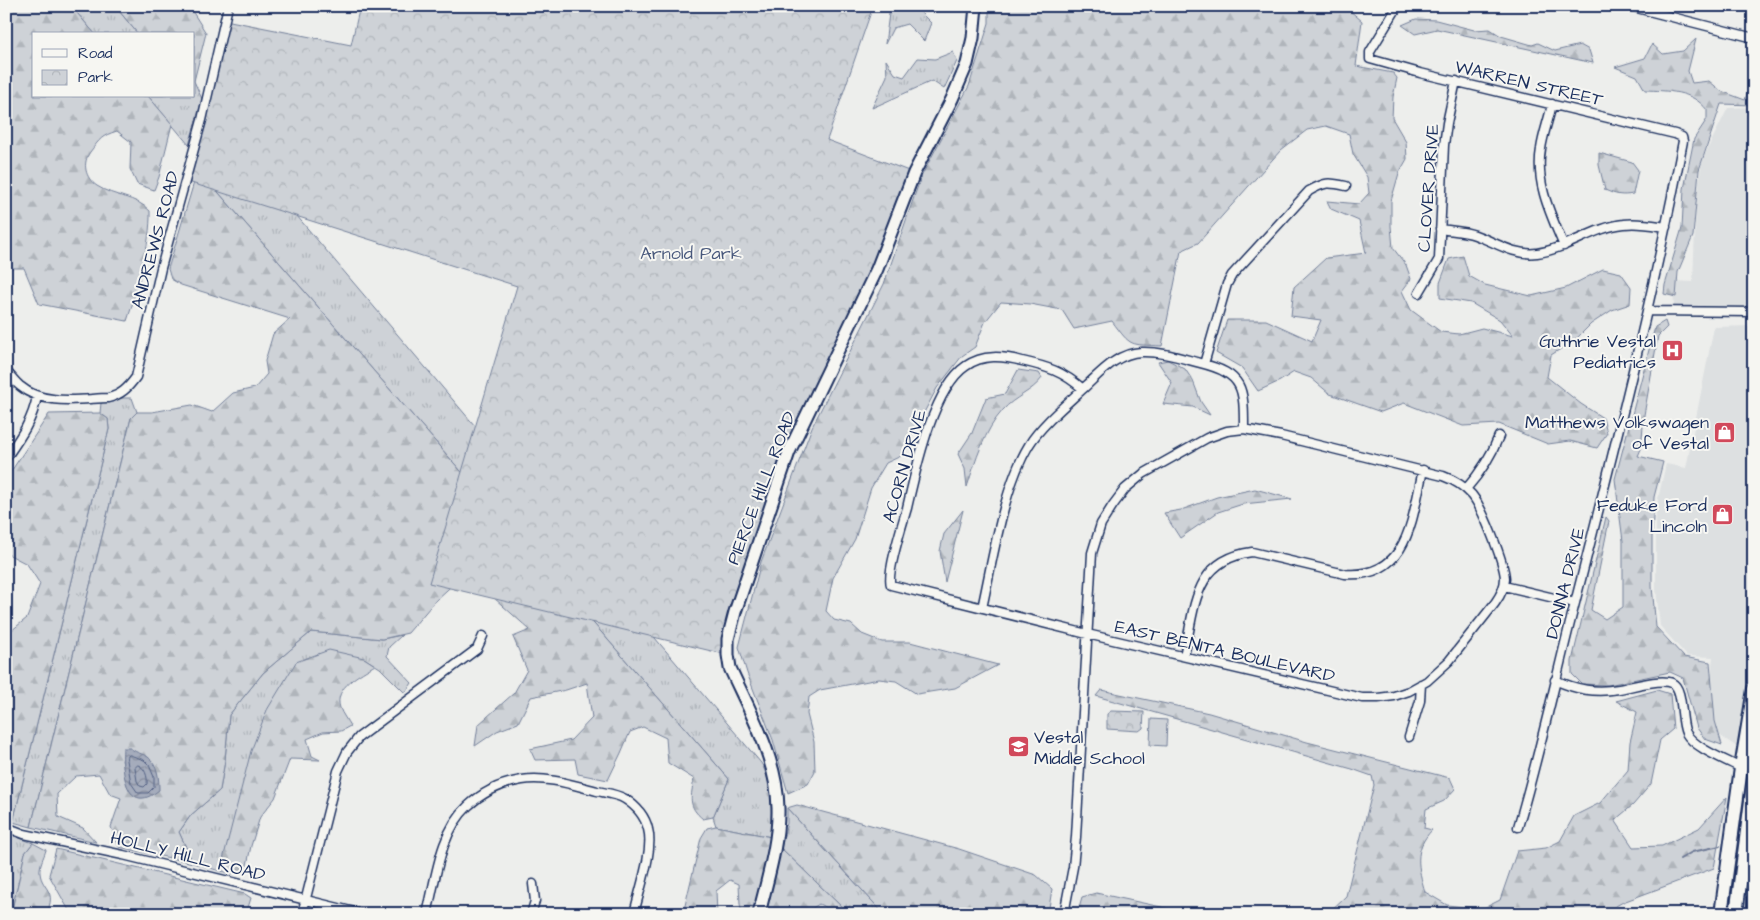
<svg xmlns="http://www.w3.org/2000/svg" width="1760" height="920" font-family="'Architects Daughter',sans-serif">
	<defs>
		<pattern id="grass-tufts" width="24" height="20" patternUnits="userSpaceOnUse" patternTransform="scale(1.25)"><rect width="24" height="20" fill="#ced2d7"/><path d="M3 7l-1-3M5 7V3M7 7l1-3M15 17l-1-3M17 17v-4M19 17l1-3" fill="none" stroke="#b0b5bb"/></pattern>
		<pattern id="forest-firs" width="22" height="20" patternUnits="userSpaceOnUse" patternTransform="scale(1.25)"><rect width="22" height="20" fill="#ced2d7"/><path d="M5 1l3.5 6h-7zM16 11l3.5 6h-7z" fill="#b0b5bb"/></pattern>
		<pattern id="park-crowns" width="20" height="18" patternUnits="userSpaceOnUse" patternTransform="scale(1.25)"><rect width="20" height="18" fill="#ced2d7"/><path d="M2 6a3 3 0 1 1 6 0M12 15a3 3 0 1 1 6 0" fill="none" stroke="#b0b5bb"/></pattern>
		<pattern id="water-waves" width="16" height="10" patternUnits="userSpaceOnUse" patternTransform="scale(1.25)"><rect width="16" height="10" fill="#a5acbc"/><path d="M0 5q4-4 8 0t8 0" fill="none" stroke="#868c9c"/></pattern>
	</defs>
	<rect width="100%" height="100%" fill="#edeeec"/>
	<filter id="ink" filterUnits="userSpaceOnUse"><feTurbulence type="fractalNoise" baseFrequency=".02" numOctaves="2"/><feDisplacementMap in="SourceGraphic" scale="10" xChannelSelector="R" yChannelSelector="G"/><feConvolveMatrix kernelMatrix="1 2 1 2 8 2 1 2 1" color-interpolation-filters="sRGB"/></filter>
	<g filter="url(#ink)">
		<!-- built -->
		<path fill="#dde0e1" d="M1754 107V308L1674 309 1673 281 1693 282 1696 203 1702 160 1728 108Z
			M1754 326V655L1740 749 1704 725 1713 657 1687 656 1660 626 1656 589V514L1658 499 1666 464 1686 468 1714 327Z
			M1754 853V914H1744Z"/>
		<!-- grass -->
		<path fill="url(#grass-tufts)" stroke="#74809a" d="M71 6H115L138 34H95Z
			M890 6H918V10L931 23 924 41 907 24 893 28 885 44Z
			M953 52 957 61 944 89 932 81 872 108 887 76 886 60 895 74 904 77 918 58 935 59Z
			M194 81 202 99 189 145 148 96H194Z
			M218 123 761 763C774 785 771 812 771 837L716 826 713 817 729 779 198 169Z
			M121 398H132L137 412 131 418 31 827 13 822 109 429 108 419 100 413 101 403Z
			M311 632 382 639 402 635 389 647 387 656 412 683 405 693 380 668 364 658 235 817 220 871 193 863 179 832 191 815 220 790 225 760 229 715 263 673Z
			M787 808 884 914H849L781 848 787 823Z
			M6 833 33 843 25 853 11 914H6V858L8 851Z"/>
		<!-- forest -->
		<path fill="url(#forest-firs)" stroke="#74809a" fill-rule="evenodd" d="M6 6H71L95 34H34V96H148L172 124 159 177 154 190 137 184 130 169 131 142 117 131C101 136 100 139 90 152 82 163 85 178 97 186 114 197 136 196 150 211 151 243 137 291 127 321L39 304 24 268H6Z
			M115 6H189L206 33 194 81V34H138Z
			M989 6H1349V10L1362 21 1356 66 1393 73 1397 78 1393 97 1392 118 1406 142 1407 159 1399 173 1391 201V226L1393 248 1406 265 1411 279 1402 291 1411 310 1441 332 1459 334 1482 328 1513 336 1500 320 1471 303 1440 298V283L1449 259 1463 256 1469 276 1485 285 1531 296 1566 288 1603 269 1621 273 1631 287 1630 304 1612 310 1591 324 1575 340 1551 355 1547 377 1581 404 1603 418 1607 433 1597 448 1570 441 1548 444 1499 424 1463 426 1404 403 1381 412 1330 394 1311 378 1294 372 1280 381 1258 391 1242 368 1216 353 1227 320H1266L1312 341 1321 320 1291 316 1294 287 1326 258 1366 253 1359 221 1331 209 1327 201 1359 204 1369 193 1367 177 1353 154 1349 134 1326 126 1307 130 1281 150 1198 243 1181 251 1162 346C1129 344 1132 348 1112 321L1074 329 1062 310 1030 304 1001 302 985 322 975 347 962 356 937 388 901 456 886 463 871 488 855 539 833 578 826 611 834 620 851 624 862 634 882 642H910L998 665 955 688 917 694 896 681 879 679 820 690 809 697 807 714 814 742 815 771 808 784 788 793 773 740 747 673 739 647 761 562 812 427 884 284 921 177 969 86 989 23Z
			M1416 19 1436 20 1474 30 1490 29 1501 36 1532 45 1538 43 1555 51 1580 45 1589 50 1593 63 1437 29 1415 34 1402 25Z
			M1696 39 1688 71 1692 83 1709 81 1721 91 1745 100 1754 72V105L1721 104 1699 170 1693 236 1678 272 1676 297 1664 294 1665 285 1682 228 1684 189 1694 139 1707 119V110C1692 90 1667 91 1645 90L1637 76 1615 67 1645 58 1652 44 1663 54 1683 51Z
			M1599 153 1632 162 1638 170 1633 194C1622 196 1616 195 1605 190L1599 165Z
			M198 169 729 779 713 817 703 819C687 806 691 797 694 779L668 763 666 738 643 727 630 732 621 753 608 780 578 774 575 759 535 760 530 749 571 740 592 718 587 683 566 690 531 697 518 723 497 731 475 746 478 725 514 693 527 670 513 637 530 630 475 581 458 580 436 600 408 633 382 639 311 632 263 673 229 715 225 760 220 790 191 815 179 832 193 863 119 847 111 827 121 798 110 794 99 774 76 776 57 794 58 817 83 828 96 842 31 827 131 418 137 412H152L192 405 212 412 233 393 255 388 267 374 265 361 273 334 290 319 181 285 171 279 168 269ZM130 748 137 754 147 756 132 794 127 785 122 760Z
			M1665 321 1667 327 1658 336 1644 415 1641 449 1638 456 1663 462 1654 497 1652 537V587L1656 627 1684 657 1710 662 1715 721 1722 745 1705 739 1697 728 1683 678 1670 672 1608 685 1582 684 1572 674V661L1606 517 1609 521 1591 610 1605 619 1623 607V541L1615 479 1655 327Z
			M1168 360 1185 369 1193 381 1201 402 1210 415 1193 407 1163 404 1172 383 1158 362Z
			M1018 370 1039 373 1042 378C1032 392 1014 397 1003 410 984 431 976 460 967 487L965 469 958 454 972 433 986 398 1005 394Z
			M100 413 108 419 109 429 13 822 6 819V635L27 618 40 584 27 564 6 553V479L49 414Z
			M1255 489 1292 499 1243 504 1218 512 1180 538 1164 513 1181 510 1217 497Z
			M963 510 945 582 940 551 944 534Z
			M329 650 364 658 375 665C361 674 333 687 340 708 342 714 347 720 350 726L341 731 323 732 307 739 312 756 320 760 290 759 275 798 260 817 251 846 246 870 236 874 220 871 251 751 267 710 296 662Z
			M1101 690 1209 713 1307 742 1450 778 1455 789 1444 801 1426 809 1424 828 1432 830C1413 850 1418 867 1425 892L1447 905 1482 909 1500 900 1517 851 1546 848 1560 841 1574 816 1600 803 1628 770 1630 742 1637 712 1616 701 1657 690 1670 694 1673 729 1660 740 1651 784 1633 805 1615 820 1633 847 1662 846 1699 828 1727 797 1714 868 1623 902 1602 914 1561 912 1559 914H1327L1346 896 1374 785 1372 776 1352 769 1096 696Z
			M797 805 959 849 1036 875 1052 889 1048 914H884L787 808Z
			M716 826 771 837 753 914H742L740 904 739 884 730 880 716 891 717 914H683L701 838 707 828Z
			M33 843 46 850C44 857 39 865 40 873 42 890 58 890 46 914H11L25 853Z
			M781 848 849 914H839L819 904 808 911 807 914H765Z
			M56 849 245 894 251 898 246 914H71L49 875Z
			M1096 893 1194 914H1077L1082 897Z"/>
		<!-- park -->
		<path fill="url(#park-crowns)" stroke="#74809a" d="M360 6H873L827 140 914 173 799 429 764 522 728 655 429 583 517 286 185 181 225 20 351 45Z
			M1111 711 1144 712 1143 728 1139 731 1107 729V714Z"/>
		<!-- pitch -->
		<path fill="#ced2d7" stroke="#74809a" d="M1151 719 1167 720 1166 746 1150 745Z"/>
		<!-- water -->
		<path fill="url(#water-waves)" stroke="#6e7a96" d="M123 748H130C138 754 142 753 148 757 158 764 159 779 159 790 126 817 121 770 123 748Z"/>
		<g fill="none" stroke-linecap="round" stroke-linejoin="round">
			<!-- shore -->
			<path stroke="#526184" stroke-width="1" d="M130 755 144 760 149 765 154 777V787L148 793H138L131 783 127 760 128 756Z
				M138 765C145 767 148 777 147 784L144 787 140 786 137 781 135 768Z"/>
			<!-- stream -->
			<path stroke="#6e7a96" stroke-width="2" d="M1680 859 1692 852 1720 846"/>
			<defs>
				<path id="street" d="M1398 6 1370 52V59L1420 73 1675 134 1682 137 1683 141C1653 297 1614 450 1575 603 1556 677 1540 753 1518 827
					M1629 6 1754 38
					M1552 104C1549 119 1543 134 1541 149 1535 183 1551 215 1564 246
					M1440 229C1452 231 1464 231 1475 235 1495 242 1514 256 1537 253 1567 249 1594 227 1624 224 1638 222 1653 225 1666 227
					M1419 293 1439 259 1444 145 1447 123 1456 81
					M1648 311 1754 312
					M1204 364 1227 284 1232 275 1309 191C1325 182 1328 182 1346 186
					M6 371C11 376 15 382 20 386 43 406 80 399 108 398 121 395 128 388 136 377L161 268 202 120 228 6
					M6 458C20 438 33 420 37 396
					M1466 489C1481 472 1491 457 1499 436
					M1504 586 1575 603
					M982 608C993 559 1003 488 1029 445 1041 425 1070 401 1087 385 1102 371 1118 353 1141 352 1160 351 1181 358 1200 363 1244 374 1244 388 1244 429
					M1184 656C1195 608 1193 560 1252 552L1345 574C1409 579 1412 518 1423 470
					M1555 680C1577 690 1595 693 1619 689 1631 687 1661 678 1672 683 1684 688 1680 721 1686 733 1694 748 1726 760 1741 768
					M1409 737 1420 701 1421 684
					M6 827 24 834 123 855 363 914
					M302 914 338 771 347 752 359 737 477 649 483 636
					M427 914C436 878 440 832 468 806 483 792 502 783 522 780 547 776 573 785 597 791 606 793 617 794 625 799 636 806 645 816 648 829 654 850 639 891 634 914
					M531 914 535 901 533 884
					M1064 914 1073 867 1076 837 1092 553 1101 524 1113 505 1125 489 1143 474 1207 438 1227 431 1244 429 1281 436 1443 476C1454 480 1464 486 1472 495 1482 507 1504 562 1505 578 1505 587 1500 596 1495 603L1449 661 1427 681 1409 691 1394 696 1378 698H1362L1087 634 891 585C886 575 903 522 907 508 916 469 933 388 966 366 983 354 1003 356 1022 361 1048 367 1062 371 1083 389"/>
				<path id="secondary" d="M759 914C767 880 779 843 778 808 777 758 750 712 730 668L728 655V639L735 612 789 452 877 269 914 173 952 99 967 64 973 38 976 6"/>
				<path id="primary" d="M1721 914 1741 768 1754 689
					M1736 914 1754 778"/>
			</defs>
			<!-- street casing -->
			<use href="#street" stroke="#1b2f5e" stroke-width="11"/>
			<!-- secondary casing -->
			<use href="#secondary" stroke="#1b2f5e" stroke-width="15"/>
			<!-- primary casing -->
			<use href="#primary" stroke="#1b2f5e" stroke-width="16"/>
			<!-- street -->
			<use href="#street" stroke="#f6f6f2" stroke-width="8"/>
			<!-- secondary -->
			<use href="#secondary" stroke="#f6f6f2" stroke-width="11"/>
			<!-- primary -->
			<use href="#primary" stroke="#f6f6f2" stroke-width="12"/>
		</g>
	</g>
	<!-- icons -->
	<defs>
		<symbol id="hospital-square" viewBox="-11 -11 22 22"><rect x="-9" y="-9" width="18" height="18" rx="4" fill="#d1495b" stroke="#f6f6f2"/><path d="M-5-5h3v3.5h4V-5h3V5h-3V1.5h-4V5h-3Z" fill="#fff"/></symbol>
		<symbol id="shop-square" viewBox="-11 -11 22 22"><rect x="-9" y="-9" width="18" height="18" rx="4" fill="#d1495b" stroke="#f6f6f2"/><path d="M-5-2.5h2.3a2.7 3.5 0 0 1 5.4 0H5L5.5 6h-11ZM-1.5-2.5h3a1.5 2.3 0 0 0-3 0Z" fill="#fff"/></symbol>
		<symbol id="school-square" viewBox="-11 -11 22 22"><rect x="-9" y="-9" width="18" height="18" rx="4" fill="#d1495b" stroke="#f6f6f2"/><path d="M0-5L7-2L0 1L-7-2ZM-4 1L0 2.5L4 1V4Q0 6-4 4Z" fill="#fff"/></symbol>
	</defs>
	<g fill-rule="evenodd">
		<use href="#hospital-square" x="1660" y="338" width="25" height="25"/>
		<use href="#shop-square" x="1712" y="420" width="25" height="25"/>
		<use href="#shop-square" x="1710" y="502" width="25" height="25"/>
		<use href="#school-square" x="1006" y="734" width="25" height="25"/>
	</g>
	<g text-anchor="middle" stroke-width="4" stroke-linejoin="round" paint-order="stroke">
		<!-- street labels -->
		<g font-size="18" fill="#1b2f5e" stroke="#f6f6f2">
			<text transform="translate(1529 83) rotate(13)" y="6">WARREN STREET</text>
			<text transform="translate(1428 188) rotate(-86)" y="6">CLOVER DRIVE</text>
			<text transform="translate(155 240) rotate(-75)" y="6">ANDREWS ROAD</text>
			<text transform="translate(904 466) rotate(-74)" y="6">ACORN DRIVE</text>
			<text transform="translate(761 488) rotate(-69)" y="6">PIERCE HILL ROAD</text>
			<text transform="translate(1565 583) rotate(-76)" y="6">DONNA DRIVE</text>
			<text transform="translate(1225 651) rotate(13)" y="6">EAST BENITA BOULEVARD</text>
			<text transform="translate(188 856) rotate(14)" y="6">HOLLY HILL ROAD</text>
		</g>
		<!-- park labels -->
		<g font-size="18" fill="#48587c" stroke="#f6f6f2">
			<text x="691" y="259">Arnold Park</text>
		</g>
		<!-- poi labels -->
		<g font-size="18" fill="#1b2f5e" stroke="#f6f6f2" text-anchor="end">
			<text x="1656" y="347">Guthrie Vestal<tspan x="1656" dy="21">Pediatrics</tspan></text>
			<text x="1709" y="428">Matthews Volkswagen<tspan x="1709" dy="21">of Vestal</tspan></text>
			<text x="1707" y="511">Feduke Ford<tspan x="1707" dy="21">Lincoln</tspan></text>
			<text x="1034" y="743" text-anchor="start">Vestal<tspan x="1034" dy="21">Middle School</tspan></text>
		</g>
	</g>
	<!-- margin -->
	<rect width="1760" height="920" fill="none" stroke="#f6f6f2" stroke-width="25"/>
	<rect x="12" y="12" width="1735" height="895" fill="none" stroke="#1b2f5e" stroke-width="2" filter="url(#ink)"/>
	<!-- legend -->
	<rect x="32" y="32" width="162" height="65" fill="#f6f6f2" stroke="#9ea6b7"/>
	<rect x="42" y="49" width="25" height="8" fill="#f6f6f2" stroke="#9ea6b7"/>
	<text x="78" y="58" font-size="15" fill="#1b2f5e">Road</text>
	<rect x="42" y="70" width="25" height="15" fill="url(#park-crowns)" stroke="#9ea6b7"/>
	<text x="78" y="82" font-size="15" fill="#1b2f5e">Park</text>
</svg>
